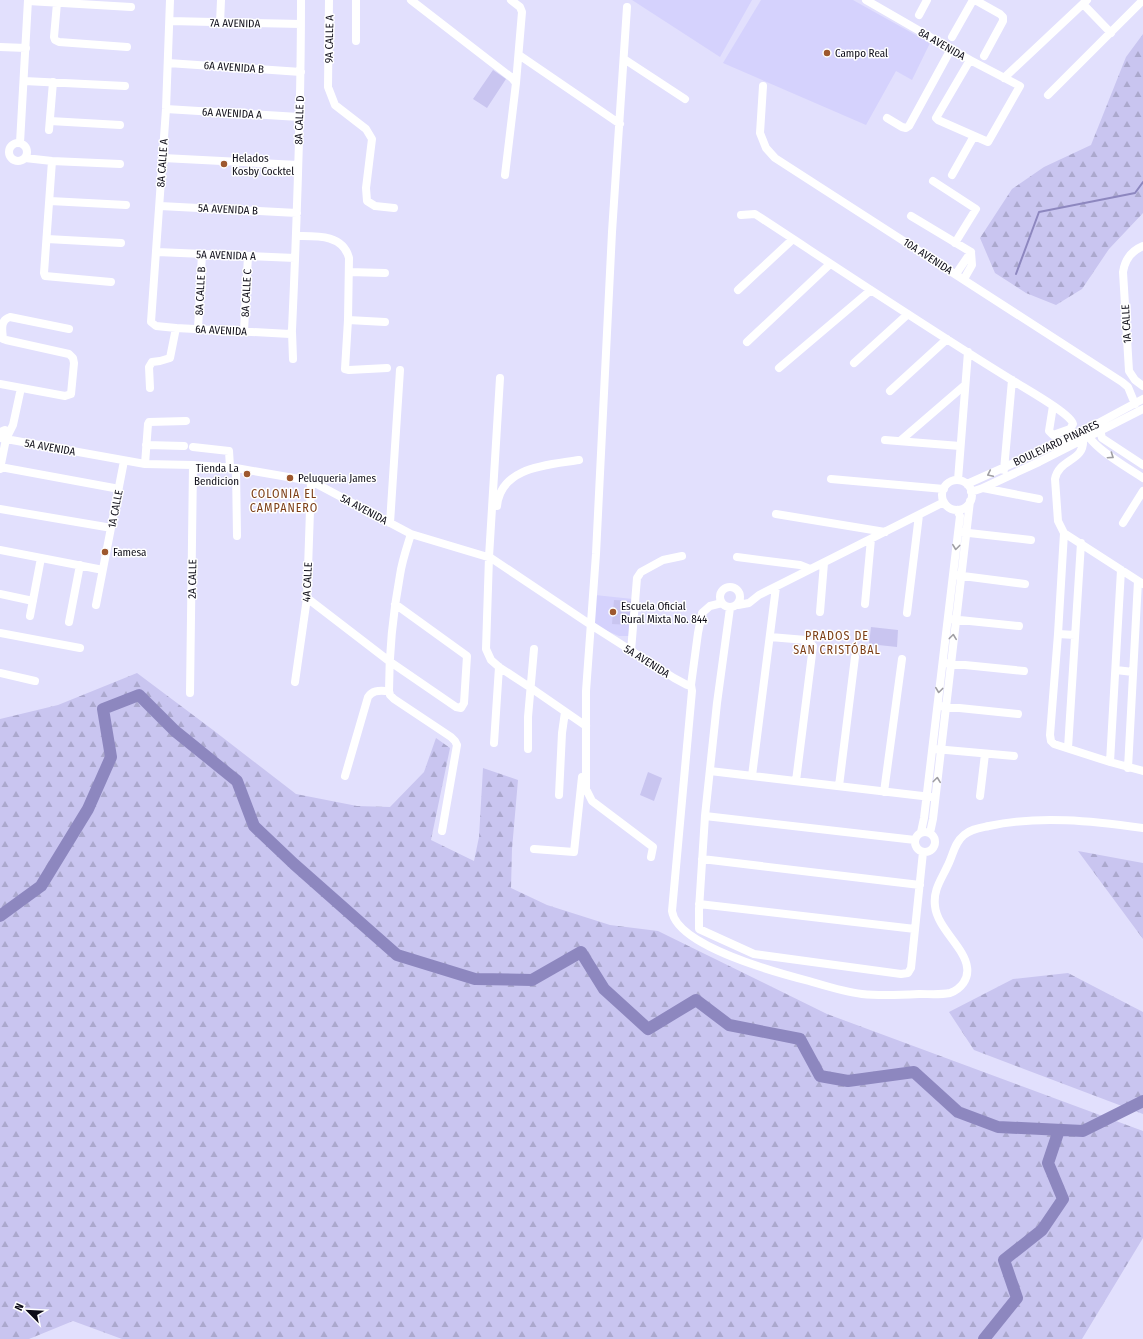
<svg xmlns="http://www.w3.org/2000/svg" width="1143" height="1339" font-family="'Fira Sans Condensed',sans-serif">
	<defs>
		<pattern id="forest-firs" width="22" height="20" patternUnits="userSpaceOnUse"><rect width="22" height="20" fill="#c9c5f0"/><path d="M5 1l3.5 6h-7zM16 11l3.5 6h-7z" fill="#aba8cd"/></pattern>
	</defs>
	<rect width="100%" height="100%" fill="#e2e0fd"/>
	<!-- built -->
	<path fill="#d5d2fd" d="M632 0H752L720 57Z
		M761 0H853L930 43 912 80 896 71 866 125 723 63Z
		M595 595 633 599 629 636H619L593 625Z"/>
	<!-- forest -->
	<path fill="url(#forest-firs)" d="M1143 34V213L1109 249 1082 289 1056 305 1026 293 995 273 980 238 1012 189 1044 167 1091 145 1126 57Z
		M137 673 213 730 296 794 357 806 390 807 424 772 436 738 450 748 431 840 474 861 479 837 483 768 518 780 512 849 511 888 547 905 610 925 658 931 827 1014 1143 1131V1238L1082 1339H122L73 1321 29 1339H0V719L58 705Z
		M1078 851 1143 863V939Z
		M1068 973 1143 1012V1114L974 1050 949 1012 1013 979Z"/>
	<!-- pitch -->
	<path fill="#c9c5f0" d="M493 70 506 79 487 108 473 99Z
		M614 600 632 601 630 625 612 624Z
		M871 627 898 630 897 647 869 644Z
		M648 772 662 778 654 801 640 795Z"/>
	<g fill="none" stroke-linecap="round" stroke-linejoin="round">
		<!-- stream -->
		<path stroke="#8d87bf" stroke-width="2" d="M1016 274 1039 212 1135 193 1143 182"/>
		<!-- river -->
		<path stroke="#8d87bf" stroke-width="12" d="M0 916 41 886 88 809 111 757 103 709 139 695 175 731 237 781 254 826 294 864 397 955 475 979 532 980 581 952 604 989 648 1029 696 1000 729 1025 800 1039 820 1076 848 1081 914 1072 958 1112 998 1127 1083 1131 1143 1101
			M984 1339 1017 1298 1004 1260 1042 1230 1063 1199 1048 1163 1059 1130"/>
		<!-- minor -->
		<path stroke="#fff" stroke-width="8" d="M170 0 166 109 151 322 156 326 176 328 290 334 292 330C297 220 301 110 301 0
			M329 0 328 87 335 105 366 129 372 139 366 188 367 201 375 206 394 208
			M411 0 512 78 516 83 505 175
			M511 0 520 7 522 12 516 83
			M866 0 970 60 1020 86 988 142 938 120 936 118 970 60
			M975 0 1000 14 1003 17V21L984 56
			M28 1 131 7
			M57 3 54 37 55 40 59 42 127 47
			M1083 4 1111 33
			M627 7 612 232 596 554 586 691V789L592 801 653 847 651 857
			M919 15 927 0
			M170 21 301 24
			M220 23 221 0
			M952 37 973 0
			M356 41V0
			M0 47 26 48
			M519 55 620 124
			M624 59 685 99
			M168 63 301 72
			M1004 78 1087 0
			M24 81 125 86
			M763 86 760 133 766 148 775 158 1122 382 1128 387 1135 404
			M1048 95 1141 2
			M166 109 299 117
			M887 118 902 127 906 128 909 126 951 49
			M50 121 120 125
			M49 130 53 82
			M20 143 28 0
			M9 152a9 9 0 1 1 18 0a9 9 0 1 1-18 0Z
			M25 158 52 161 120 164
			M163 158 298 165
			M52 161 44 273 45 276 111 282
			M952 175 974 136
			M933 181 976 209 955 243
			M50 201 126 205
			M160 206 297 213
			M741 215 755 214C842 271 927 328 1015 382 1026 389 1071 414 1073 424L1070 429 1053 435 1049 431 1053 406
			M911 216 971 252
			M296 236C316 236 343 234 349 258L348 320 345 369 349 370 387 368
			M47 239 121 243
			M1143 246C1131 251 1125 259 1123 272L1129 371 1135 380 1143 386
			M157 252 295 258
			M349 272 385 273
			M956 274 971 252
			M964 279 972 265 971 252
			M738 290 793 239
			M348 320 385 322
			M198 329 202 254
			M244 331 248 256
			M292 332 293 359
			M747 342 830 264
			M854 363 908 314
			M779 368 871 290
			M500 378 489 557 486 649 491 660 499 667 531 688 586 726
			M0 384 65 396 71 394 74 363 73 358 69 354 6 340 3 339C2 330 0 320 10 317L69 329
			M150 388 149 367 152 362 160 361 170 358 176 328
			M890 391 947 339
			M1099 426 1102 438 1143 465
			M0 432 5 430 9 433
			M1087 432C1089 446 1130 469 1143 478
			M1078 434 1083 439C1085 462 1059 458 1055 479L1058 521 1064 533 1143 584
			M0 438 145 464 193 465 236 468 311 481 411 534 491 558 591 625 674 678 687 685H691
			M885 440 960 446
			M900 441 965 385
			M146 445 184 446
			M193 447 229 451 230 467
			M145 464 148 424 149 422 186 421
			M0 467 114 488
			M236 468 237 536
			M0 469 6 439 13 425 21 388
			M1004 470 1012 380
			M831 479 944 489
			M958 480 968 352
			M942 495a15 15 0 1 1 30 0a15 15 0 1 1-30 0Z
			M967 484 1078 434 1143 399
			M983 488 1039 499
			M971 492 983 488 1039 462 1143 409
			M497 506C501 466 549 465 579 460
			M0 509 106 527
			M776 514 885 532
			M390 523 400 370
			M1123 523 1143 491
			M960 532 1031 540
			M1064 533 1058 634 1050 735 1051 741 1054 744 1110 762 1143 771
			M411 534C407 547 402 561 400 575 393 613 389 653 389 691L390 695 394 699 451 737 455 741 457 745 442 831
			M0 550 98 569
			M737 557 800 565 810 569
			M955 575 1025 584
			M720 597a10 10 0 1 1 20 0a10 10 0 1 1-20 0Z
			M0 594 33 601
			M307 598 389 661 456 707 461 708 464 703 467 656 395 604
			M722 603 710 606 702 613 698 633 691 685 692 691 672 911C677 946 778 973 809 981 826 986 844 992 862 994 881 996 900 995 920 994 930 994 940 995 950 993 961 989 969 979 967 967 965 948 937 928 935 906 933 890 941 880 947 867 953 856 954 843 964 835 971 829 980 828 989 826 1039 815 1093 821 1143 828
			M865 604 871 539
			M96 605 124 461
			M738 605 749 603 759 595 944 502
			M730 608 717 703 705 816 699 909V929L754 954 901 974 908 973 911 968 923 852
			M820 612 824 563
			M907 613 919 515
			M30 616 41 558
			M950 619 1019 626
			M69 622 80 565
			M0 633 80 648
			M1058 634 1075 635
			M770 637 806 640 813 646 796 781
			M631 651 637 578 641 572 663 560 682 556
			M945 663 1024 671
			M1116 670 1133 672
			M0 673 35 681
			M295 682 307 598 311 481
			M190 693 193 465
			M940 706 1018 714
			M494 743 499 667
			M1068 748 1081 543
			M528 749V717L534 649
			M935 749 1014 756
			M1110 762 1121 570
			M1128 768 1138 581
			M710 771 931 797
			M345 776 368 697C373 689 381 691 389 691
			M752 776 776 587
			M839 786 855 657
			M884 792 902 659
			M559 795 562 733 565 712
			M980 796 985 754
			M705 816 915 840
			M915 842a10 10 0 1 1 20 0a10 10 0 1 1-20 0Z
			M921 832 924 818 960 516 957 510
			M930 833 933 819 970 501
			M534 849 574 852 582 777
			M702 859 920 885
			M699 904 915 929"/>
	</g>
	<!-- one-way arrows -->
	<defs><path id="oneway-chevron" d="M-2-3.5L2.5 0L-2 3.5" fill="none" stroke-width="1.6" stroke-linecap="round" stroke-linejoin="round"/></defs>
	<g stroke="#9f9ea3">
		<use href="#oneway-chevron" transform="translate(1111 456) rotate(34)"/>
		<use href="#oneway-chevron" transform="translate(990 474) rotate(155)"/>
		<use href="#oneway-chevron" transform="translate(956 547) rotate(97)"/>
		<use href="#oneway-chevron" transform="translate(953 637) rotate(-83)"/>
		<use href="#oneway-chevron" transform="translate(939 690) rotate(97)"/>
		<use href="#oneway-chevron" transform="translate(937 780) rotate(-83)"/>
	</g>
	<!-- markers -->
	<g fill="#9e582e" stroke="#fff" stroke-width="1.5">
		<circle cx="827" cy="53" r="4"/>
		<circle cx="224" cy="164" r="4"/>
		<circle cx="247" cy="474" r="4"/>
		<circle cx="290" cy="478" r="4"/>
		<circle cx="105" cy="552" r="4"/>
		<circle cx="613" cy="612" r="4"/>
	</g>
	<g text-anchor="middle" stroke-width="3" stroke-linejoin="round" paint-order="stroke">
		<!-- street labels -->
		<g font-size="11" fill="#0e0d18" stroke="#fff">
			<text transform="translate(235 23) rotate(1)" y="4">7A AVENIDA</text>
			<text transform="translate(329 39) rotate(-89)" y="4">9A CALLE A</text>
			<text transform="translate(942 44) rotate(30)" y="4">8A AVENIDA</text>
			<text transform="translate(234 67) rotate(4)" y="4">6A AVENIDA B</text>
			<text transform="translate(232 113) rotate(3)" y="4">6A AVENIDA A</text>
			<text transform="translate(299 120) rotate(-88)" y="4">8A CALLE D</text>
			<text transform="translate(162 163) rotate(-86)" y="4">8A CALLE A</text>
			<text transform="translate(228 209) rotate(3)" y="4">5A AVENIDA B</text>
			<text transform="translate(226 255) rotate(2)" y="4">5A AVENIDA A</text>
			<text transform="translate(928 256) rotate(33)" y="4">10A AVENIDA</text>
			<text transform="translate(200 291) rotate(-87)" y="4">8A CALLE B</text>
			<text transform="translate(246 293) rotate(-87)" y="4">8A CALLE C</text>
			<text transform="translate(1126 324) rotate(-93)" y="4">1A CALLE</text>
			<text transform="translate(221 330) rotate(3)" y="4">6A AVENIDA</text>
			<text transform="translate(1056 443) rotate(-25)" y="4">BOULEVARD PINARES</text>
			<text transform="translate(50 447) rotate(10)" y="4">5A AVENIDA</text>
			<text transform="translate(115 509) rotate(-79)" y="4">1A CALLE</text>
			<text transform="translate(364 509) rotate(28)" y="4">5A AVENIDA</text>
			<text transform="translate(192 579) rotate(-89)" y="4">2A CALLE</text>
			<text transform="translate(307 582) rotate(-87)" y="4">4A CALLE</text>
			<text transform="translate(647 661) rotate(32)" y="4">5A AVENIDA</text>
		</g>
		<!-- poi labels -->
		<g font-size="11" fill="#0e0d18" stroke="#fff" text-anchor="start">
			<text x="835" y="57">Campo Real</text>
			<text x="232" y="162">Helados<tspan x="232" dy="13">Kosby Cocktel</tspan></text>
			<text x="239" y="472" text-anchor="end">Tienda La<tspan x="239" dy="13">Bendicion</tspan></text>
			<text x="298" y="482">Peluqueria James</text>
			<text x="113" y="556">Famesa</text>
			<text x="621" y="610">Escuela Oficial<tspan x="621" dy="13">Rural Mixta No. 844</tspan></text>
		</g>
		<!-- neighbourhood labels -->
		<g font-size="12" letter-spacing="1" fill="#7d3f17" stroke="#fff">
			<text x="284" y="498">COLONIA EL<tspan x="284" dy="14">CAMPANERO</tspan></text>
			<text x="837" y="640">PRADOS DE<tspan x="837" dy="14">SAN CRISTÓBAL</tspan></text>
		</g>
	</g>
	<!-- north arrow -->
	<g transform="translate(28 1311) rotate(294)" stroke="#ffffff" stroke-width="3" paint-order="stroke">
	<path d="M0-3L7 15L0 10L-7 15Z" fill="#0e0d18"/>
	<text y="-6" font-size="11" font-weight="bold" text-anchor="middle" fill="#0e0d18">N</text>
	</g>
</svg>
